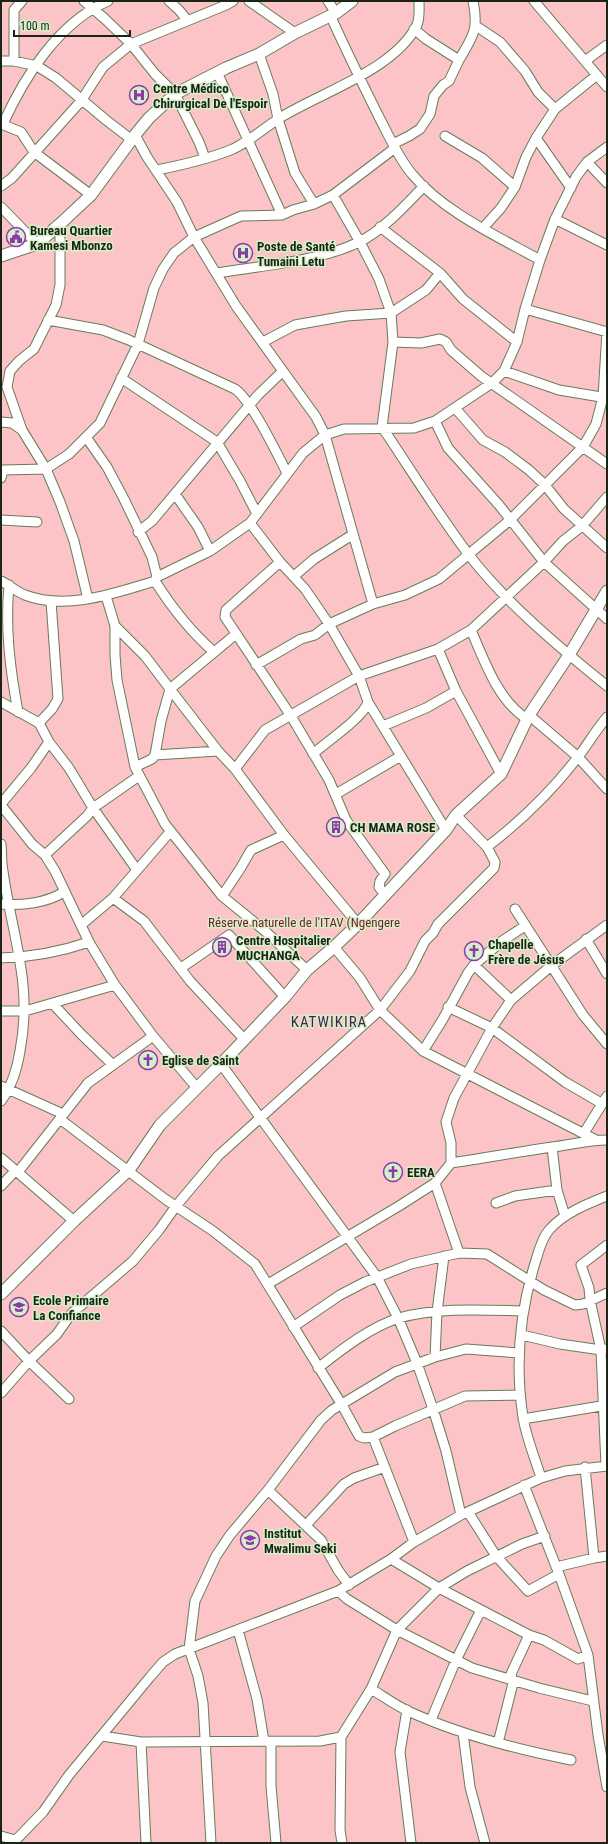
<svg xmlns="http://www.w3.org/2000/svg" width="608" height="1844" font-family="'Roboto Condensed',sans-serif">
	<rect width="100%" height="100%" fill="#d5f0c8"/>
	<!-- green -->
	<path fill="#fcc4c7" d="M1 1H607V1843H1Z"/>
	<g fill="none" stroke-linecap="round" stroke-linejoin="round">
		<defs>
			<path id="minor" d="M84 1 105 19 131 44 155 74 175 94 199 142 205 158
				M169 1 179 10 187 20
				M249 1 295 33
				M328 1 336 13
				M534 1 607 87
				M330 15C346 50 363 85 380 119 390 138 399 159 412 174 442 211 499 237 540 260
				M476 26 500 42 525 71 538 92 555 109
				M259 54 273 94 278 119 295 173 314 204 333 195 395 148
				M459 60C473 36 479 30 473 1
				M1 61H14L37 66 56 78 106 120 132 140
				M14 61V10L22 1
				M585 61 607 45
				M217 72 282 215
				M1 124 21 132 34 152 91 195
				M3 124C24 77 59 22 108 1
				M135 135 147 157 177 202 194 237 236 306 316 417 325 435 373 604
				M445 136 482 158 515 187
				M536 138 571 188
				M393 144 409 136 420 129 430 114 434 96 443 85 449 81 459 60 426 39 414 29
				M587 162 607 183
				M157 170C182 165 209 159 233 149 250 141 263 129 278 119 319 93 395 70 417 25 420 18 419 8 419 1
				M1 186 12 178 81 101 103 67 131 44 226 5 233 1
				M333 195 360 242 379 279 391 313 393 342 382 427C411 470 438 514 469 555 506 603 560 648 607 686
				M1 207 37 244
				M555 219 607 245
				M60 224V285L56 305 34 349 19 361 10 371 7 387 22 430 46 469 60 502 74 541 88 599
				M380 227 440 273 463 299 517 342
				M483 228 501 208 515 187 526 157 536 138 555 109 597 75
				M217 273C260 266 321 261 359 242 382 231 406 205 424 186
				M525 309 607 332
				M48 320 103 330 129 340 235 389C252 401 276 452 287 473
				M263 342 295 325 346 316 391 313 426 290 440 273
				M393 342 421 343 440 339 446 342 451 350 481 376 607 464
				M504 371 559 390 607 398
				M121 378 217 442 240 481 257 514
				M455 408 483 440 505 452 529 470 545 485 564 509 607 548
				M435 421 448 448 499 505 544 562 607 619
				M1 422 12 423 22 430
				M86 437 107 467 124 499 152 557 157 577
				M1 478 3 470 46 469 69 454 100 423 138 344 154 288 163 269 174 253 194 237 241 216 282 215 293 210 314 204
				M175 494 198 527 210 551
				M1 520 37 522
				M250 523 280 562 305 589 329 624 359 676 368 702 446 830
				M138 532 152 521 258 395 283 371
				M280 562 226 610 225 617 291 716 329 780 346 820 385 874 380 881 379 887 385 895
				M294 576 314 559 352 535
				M1 581C9 585 17 592 25 595 66 611 115 593 155 581L157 577 210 551 250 523 303 453 325 435 344 429 414 428 435 421 492 383 504 371 517 342 525 309 540 260 555 219 576 177 587 162 607 147
				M155 581C172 608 190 631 214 652
				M9 585C5 629 10 668 18 712
				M106 596 115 626 145 656 170 689 218 751 235 769 284 835 358 924
				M115 626V655L117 680 135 767 165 824 222 896 265 931 307 970
				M471 630C484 660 498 701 527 719
				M438 649 456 691 501 774
				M256 665 301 639 315 635 329 624 373 604 405 595 439 579 510 520 583 447 596 424 603 397 607 331
				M1 702 39 723 49 742 69 768 93 808 137 870
				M529 715 578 757 607 789
				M39 723 52 709 58 699 51 601
				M383 726 426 708 456 691
				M313 754C326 742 364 717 368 702
				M155 755 161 721 170 689 236 634
				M135 767 152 759 155 755 218 751
				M235 769 265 730 359 676 438 649 471 630 544 562 563 541 582 526 607 497
				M336 794 401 756
				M1 804 31 768 49 742
				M1 805 32 844 45 855 55 871 89 942 115 985 153 1036 197 1088
				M1 844C2 853 1 862 3 871 12 936 33 984 20 1051 17 1070 12 1086 1 1101
				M487 847C521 821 552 791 578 757 588 744 596 730 607 717
				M45 855 87 816 93 808 139 776
				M222 896 240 869 251 850 284 835
				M113 898 144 921 190 981 244 1039
				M1 904C22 906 46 903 64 892
				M515 909 583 1015 607 1044
				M81 925 113 898 170 832
				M586 939 607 974
				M334 947 360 978 380 1010 423 1051 596 1140
				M1 958C32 957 60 952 89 942
				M474 965 511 1000
				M181 968 229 935 285 997
				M53 1004 81 1034 113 1065
				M448 1007 492 1028 565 1082 601 1103
				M1 1011H25L115 985
				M423 1051 443 1019 468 973 474 965 502 941 525 926
				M221 1064 377 1277 398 1318 417 1363 433 1409 446 1451 461 1515
				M1 1086 63 1114
				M60 1119 165 1199 213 1231 255 1264 342 1405 359 1436 364 1438 373 1437 395 1426 465 1396 520 1395
				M584 1133 607 1096
				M552 1147 557 1190 565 1216
				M1 1158 74 1221
				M451 1163V1143L446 1122 454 1098 492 1028 511 1000 551 966 607 925
				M18 1172 88 1083 153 1036
				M435 1183 459 1253
				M1 1186 16 1170
				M496 1203 515 1196 557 1190
				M268 1284 399 1206 435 1183 451 1163C485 1158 518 1152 552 1147 570 1145 588 1140 607 1140
				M293 1327 340 1295 365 1282 411 1264 459 1253 487 1254 544 1290 575 1305 583 1304 607 1293
				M1 1331 29 1361 1 1393
				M522 1335 560 1344 601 1350 607 1349
				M435 1357 437 1312 444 1256
				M318 1368C341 1350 370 1327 399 1318 438 1307 483 1310 524 1311
				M69 1399 29 1361 57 1334 71 1314 133 1261 159 1230 176 1206 218 1156 380 1010 410 971 425 941 433 933 438 924 494 868 495 862 487 847 456 815
				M523 1419 607 1405
				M373 1437 414 1542
				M606 1466 601 1350 590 1300 589 1288 581 1265 607 1245
				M585 1467 594 1558
				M541 1478C535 1458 526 1437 523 1417 515 1365 520 1310 536 1260 539 1250 542 1238 549 1230 564 1213 587 1204 607 1196
				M524 1485 559 1574 588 1655 598 1735 607 1787
				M268 1490 321 1540 338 1570 349 1585
				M468 1512 496 1556 528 1591 559 1574
				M306 1525 344 1484 354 1478 385 1467
				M391 1559 439 1588 529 1635 544 1640 578 1659 588 1655
				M556 1567 594 1558 607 1556
				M338 1591 347 1599 397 1630 472 1668 539 1688 593 1701
				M238 1630 257 1699 264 1741 271 1743V1786L276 1843
				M371 1689C383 1696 395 1705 408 1711 460 1735 515 1749 571 1760
				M407 1710 400 1752 411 1843
				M431 1720 456 1660 481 1610
				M463 1733 470 1787 485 1843
				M102 1736 141 1742 320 1741 341 1737 371 1689 397 1630 439 1588 467 1571 522 1544 545 1536
				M341 1737 340 1830 342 1843
				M141 1742 146 1843
				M498 1743 513 1683 511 1674 529 1635
				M1 1836 15 1840
				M13 1843 43 1812 69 1775 150 1677 163 1662 175 1654 338 1591 391 1559 414 1542 461 1515 541 1478 565 1471 607 1466
				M211 1843 203 1703 198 1676 189 1649 195 1601 216 1556 230 1535 268 1490 321 1420 332 1410 395 1372 435 1357 466 1349 519 1353"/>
			<path id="tertiary" d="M1 256 37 244 60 224 91 195 135 135 149 118 175 94 226 68 259 54 295 33 336 13 352 1
				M1 1294 74 1221 129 1170 160 1125 221 1064 285 997 307 970 334 947 358 924 446 830 456 815 501 774 529 715 569 655 607 591"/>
		</defs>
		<!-- minor casing -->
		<use href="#minor" stroke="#657d59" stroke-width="11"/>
		<!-- tertiary casing -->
		<use href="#tertiary" stroke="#657d59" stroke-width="13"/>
		<!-- minor -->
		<use href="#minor" stroke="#fff" stroke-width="9"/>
		<!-- tertiary -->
		<use href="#tertiary" stroke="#fff" stroke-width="11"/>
	</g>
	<!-- icons -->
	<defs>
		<symbol id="hospital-ring" viewBox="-11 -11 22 22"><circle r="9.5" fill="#d5f0c8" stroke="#8b3aa9" stroke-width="1.5"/><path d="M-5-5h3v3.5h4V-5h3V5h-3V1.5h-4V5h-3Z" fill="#8b3aa9"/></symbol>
		<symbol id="civic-ring" viewBox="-11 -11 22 22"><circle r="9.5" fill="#d5f0c8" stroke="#8b3aa9" stroke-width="1.5"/><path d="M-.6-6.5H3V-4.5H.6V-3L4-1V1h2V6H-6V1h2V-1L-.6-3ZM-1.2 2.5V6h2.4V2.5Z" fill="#8b3aa9"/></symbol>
		<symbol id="building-ring" viewBox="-11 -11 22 22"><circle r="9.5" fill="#d5f0c8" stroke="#8b3aa9" stroke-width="1.5"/><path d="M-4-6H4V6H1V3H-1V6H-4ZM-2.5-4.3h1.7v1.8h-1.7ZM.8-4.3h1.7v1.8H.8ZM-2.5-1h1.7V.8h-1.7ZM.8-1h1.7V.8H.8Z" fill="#8b3aa9"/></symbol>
		<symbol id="church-ring" viewBox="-11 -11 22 22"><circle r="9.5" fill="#d5f0c8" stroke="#8b3aa9" stroke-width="1.5"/><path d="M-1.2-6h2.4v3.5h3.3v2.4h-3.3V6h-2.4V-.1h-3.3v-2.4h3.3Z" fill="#8b3aa9"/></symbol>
		<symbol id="school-ring" viewBox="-11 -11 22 22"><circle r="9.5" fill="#d5f0c8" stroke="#8b3aa9" stroke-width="1.5"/><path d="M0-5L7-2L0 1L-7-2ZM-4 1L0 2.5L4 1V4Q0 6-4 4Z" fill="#8b3aa9"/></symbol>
	</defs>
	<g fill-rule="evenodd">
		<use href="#hospital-ring" x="128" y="84" width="22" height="22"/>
		<use href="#civic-ring" x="5" y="226" width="22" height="22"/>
		<use href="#hospital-ring" x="232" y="242" width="22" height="22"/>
		<use href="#building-ring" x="325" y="816" width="22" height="22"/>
		<use href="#building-ring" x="211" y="936" width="22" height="22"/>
		<use href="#church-ring" x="463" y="940" width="22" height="22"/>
		<use href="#church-ring" x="137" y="1049" width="22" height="22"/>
		<use href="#church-ring" x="382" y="1161" width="22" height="22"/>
		<use href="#school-ring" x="8" y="1296" width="22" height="22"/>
		<use href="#school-ring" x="239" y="1529" width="22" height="22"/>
	</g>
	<g text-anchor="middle" stroke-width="3" stroke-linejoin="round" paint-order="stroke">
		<!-- poi labels -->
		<g font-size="13" font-weight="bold" fill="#1b2517" stroke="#d5f0c8" text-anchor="start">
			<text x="153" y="93">Centre Médico<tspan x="153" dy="15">Chirurgical De l'Espoir</tspan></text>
			<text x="30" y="235">Bureau Quartier<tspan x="30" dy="15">Kamesi Mbonzo</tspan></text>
			<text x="257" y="251">Poste de Santé<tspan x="257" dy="15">Tumaini Letu</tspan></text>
			<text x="350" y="832">CH MAMA ROSE</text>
			<text x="236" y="945">Centre Hospitalier<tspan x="236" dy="15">MUCHANGA</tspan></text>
			<text x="488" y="949">Chapelle<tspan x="488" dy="15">Frère de Jésus</tspan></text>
			<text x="162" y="1065">Eglise de Saint</text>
			<text x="407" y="1177">EERA</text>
			<text x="33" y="1305">Ecole Primaire<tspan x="33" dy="15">La Confiance</tspan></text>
			<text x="264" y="1538">Institut<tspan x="264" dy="15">Mwalimu Seki</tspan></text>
		</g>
		<!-- park labels -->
		<g font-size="13" fill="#791a2c" stroke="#d5f0c8">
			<text x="304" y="927">Réserve naturelle de l'ITAV (Ngengere</text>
		</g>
		<!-- quarter labels -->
		<g font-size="15" letter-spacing="1" fill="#441d53" stroke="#d5f0c8">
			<text x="329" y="1027">KATWIKIRA</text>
		</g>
	</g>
	<!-- border -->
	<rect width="608" height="1844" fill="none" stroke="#1b2517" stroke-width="4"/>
	<!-- scale -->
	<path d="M14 30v6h116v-6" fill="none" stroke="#1b2517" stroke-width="2"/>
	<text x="20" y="30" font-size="12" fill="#1b2517" stroke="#d5f0c8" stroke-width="3" paint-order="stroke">100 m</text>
</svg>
